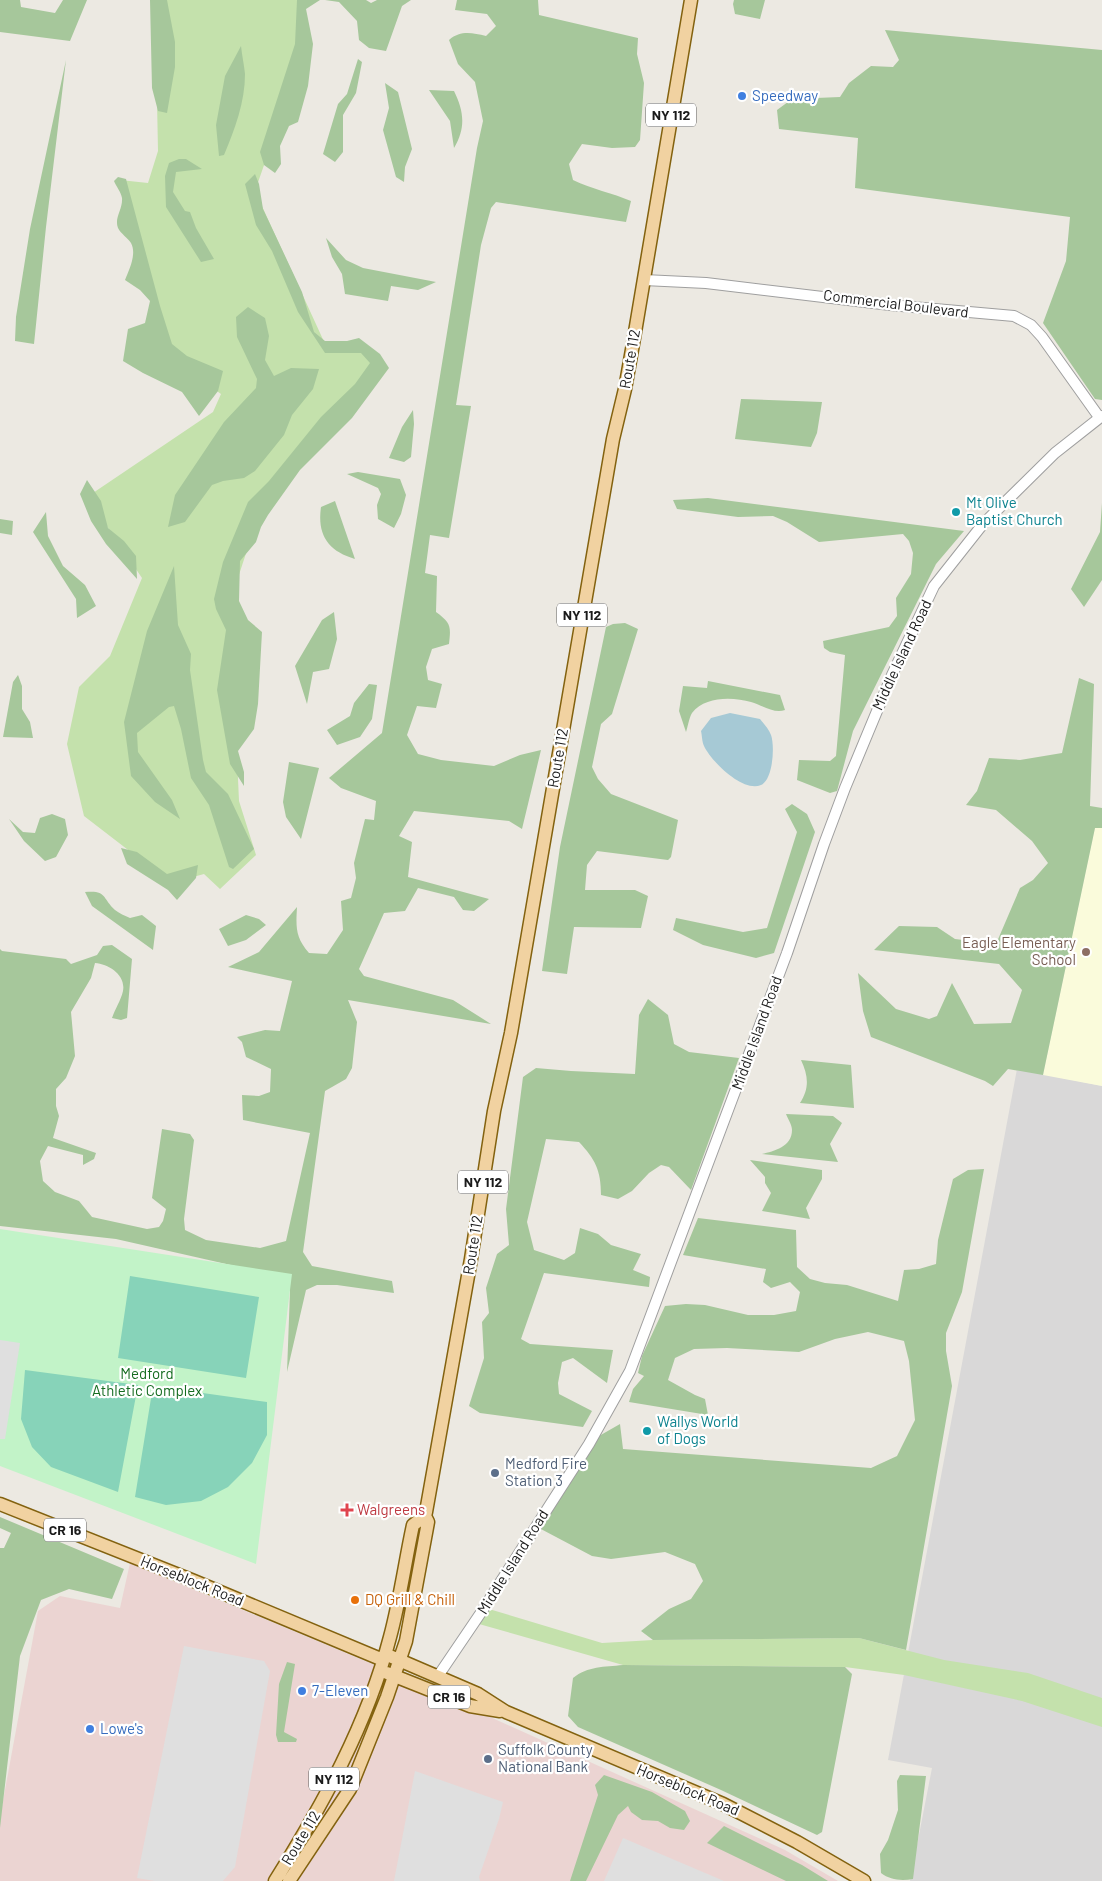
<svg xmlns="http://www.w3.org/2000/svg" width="1102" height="1881" font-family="Barlow,sans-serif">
	<rect width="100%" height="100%" fill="#ece9e2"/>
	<!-- residential -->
	<path fill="#d9d8d8" d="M1017 1069 1102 1086V1881H910L932 1768 888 1760Z"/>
	<!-- commercial -->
	<path fill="#ebd4d2" d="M130 1563 375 1665 785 1850 838 1881H0V1817L38 1611 60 1596 120 1608Z"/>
	<!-- education -->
	<path fill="#fafbdb" d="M1095 827 1102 828V1086L1043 1075Z"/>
	<!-- grass -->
	<path fill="#c4e1ac" d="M155 0H300L304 50 255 191 326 346H362L377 367 258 517 230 602 239 801 256 855 220 889 204 874 171 883 84 816 67 744 79 687 110 656 142 578 87 497 213 412 221 394 164 353 120 180 148 183 158 151Z
		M489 1609 602 1643 653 1640 859 1638 944 1660 1028 1673 1102 1698V1727L1022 1701 904 1675 845 1667 623 1665 479 1624Z"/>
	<!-- forest -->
	<path fill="#a6c79b" d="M0 0H20L21 7 55 13 63 0H87L70 41 0 32Z
		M150 0H167L175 42V67L167 113 158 111 152 88Z
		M297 0H320L306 9 313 44 308 86 298 122 289 126 280 146 281 164 275 173 264 165 260 152 295 44Z
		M325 0H366L371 3 377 0H411L402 6 386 51 369 48 359 40 357 21 339 2Z
		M457 0H538L539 15 638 38 637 54 644 83 640 140 635 147 612 148 582 144 569 164 573 180C592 189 612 193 631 201L626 222 496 202 491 208 481 245 456 405 471 406 449 538 430 535 425 573 437 576 436 612C451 623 451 626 449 644L432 649 426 667 428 680 442 684 436 708 417 706 407 735 418 754 441 760 494 766 520 755 541 750 522 829 509 821 414 811 399 836 412 842 408 877 489 899 474 911 463 910 454 897 418 888 405 911 384 913 359 969 364 976 453 1000 491 1024 348 1000 357 1022 352 1068 346 1079 325 1091 303 1252 312 1266 392 1281 394 1293 337 1285H317L306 1290 287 1372 290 1291 279 1276 116 1239 0 1226V949L2 951 66 959 71 964 97 955 103 946 112 945 132 959 127 1018 121 1020 112 1018C115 1009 121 1000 123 991 126 975 109 964 95 963L91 978 71 1012 75 1056 66 1078 56 1089V1106L59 1116 53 1138 96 1153 94 1159 83 1165V1155L48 1146 40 1161 43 1181 55 1192 79 1201 92 1217 147 1229 159 1227 163 1221 166 1209 152 1198 162 1129 190 1134 194 1140 184 1219 185 1230 206 1240 260 1248 286 1241 310 1133 243 1120 242 1095 259 1096 270 1092 271 1069 246 1057 242 1042 237 1037 265 1030 280 1031 292 981 228 967 259 952 297 907C296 927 295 937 309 953L327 954 343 930 341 901 351 898 356 878 354 863 365 819 374 820 376 801 341 788 329 778 382 733 477 148 483 121 475 82 458 64 449 40C461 30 472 33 486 36L496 26 487 14 455 10Z
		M734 0H765L760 19 735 14 733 4Z
		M885 30 1102 50V400L1095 399 1043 323 1066 261 1070 217 855 188 858 138 779 129 777 110 792 99 840 97 849 83 871 66 893 67 899 60Z
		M241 46C242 55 244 65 245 74 245 102 235 129 224 155L219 156 216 125 225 76Z
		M358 59 362 62 356 93 343 115V152L335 162 323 154 338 104 347 94Z
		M66 60 46 227 34 344 15 341 16 317 30 229Z
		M385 83 398 92 412 149 405 167 404 182 396 177 383 130 389 108Z
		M429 90 454 91C464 111 466 128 454 148L450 121Z
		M179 159H186L202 169 176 172 173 192 185 211 190 212 196 228 214 259 201 262 166 207 165 176 169 163Z
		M255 174 259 184 263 209 302 292 314 332 325 341H347L359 338 380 354 389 368 352 418 300 470 268 515 261 527 256 542 240 561 239 601 248 620 262 632 258 704 254 729 238 751 244 772V786L230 764 217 690 226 630 216 609 214 599 223 562 248 502 269 481 321 417 355 384 370 363 361 353H325L298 312 272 251 256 225 245 184Z
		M118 177 126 179 160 306 172 344 187 356 223 371 218 391 199 416 182 392 143 373 123 361 128 329 145 323 150 301 140 290 125 280C129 270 137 254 131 243 128 238 121 234 118 228 114 218 123 209 122 198 121 192 116 186 114 181Z
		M326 238 346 260 363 268 436 282 418 290 391 286 388 301 345 294 342 274 332 257Z
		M248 307 265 318 269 336 265 360 274 376 291 368 319 369 313 389 292 415 284 435 255 471 244 478 223 481 212 485 185 522 168 527 175 495 224 422 256 388 257 379 237 337 236 317Z
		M741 399 822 402 817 433 811 447 735 439Z
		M413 410 414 424 411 457 404 462 389 458 402 427Z
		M358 472 400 479 406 495 401 514 394 528 378 519 377 505 381 494 378 488 347 474Z
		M87 480 101 501 108 528 124 541 136 556 137 579 106 544 91 521 80 494Z
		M708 498 964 531 936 564 853 731 837 791 830 793 797 780 799 760 830 761 836 756 845 655 830 652 824 648 823 641 889 627 897 616 896 598 911 574 913 553 909 541 903 534 819 542 787 522 773 516 738 517 677 509 673 500Z
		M335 501 355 559C328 551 317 535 321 507Z
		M1102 503V580L1084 607 1071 589 1100 532Z
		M46 512 48 536 63 566 85 585 96 606 77 618 76 599 33 532Z
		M0 519 13 521 12 535 0 533Z
		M174 566 178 625 191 654 190 670 203 760 206 772 228 794 254 849 233 869 229 867 209 805 191 778 181 729 174 706 169 707 137 733 138 752 172 800 180 819 155 802 131 776 124 722 147 631Z
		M334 612 337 639 329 669 313 672 307 704 295 666 322 620Z
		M625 623 638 629 612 714 601 724 592 767 598 779 611 794 678 820 671 857 668 860 597 851 587 865 585 890H635L648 896 641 928 574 927 567 974 542 971 560 847 606 627 613 624Z
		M18 675 22 686V709L30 722 33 738 3 737 13 682Z
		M1079 678 1094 684 1090 806 1102 808V828H1095L1043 1075 1008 1069 993 1086 985 1081 871 1037 863 1011 858 973 896 1009 929 1019 937 1016 952 983 974 1024 1011 1023 1022 990 999 964 874 950 899 926 937 927 955 939 996 944 1020 888 1033 880 1048 863 1032 841 996 810 966 805 977 791 989 758 1020 760 1062 753Z
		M708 681 780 695 785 710C774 714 762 705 751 702 733 697 705 696 692 713 689 718 688 726 686 732L679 711 683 686 707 688Z
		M369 684 377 685 372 719 360 737 337 745 327 730 350 716 354 703Z
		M289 762 319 768 301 839 286 817 283 802Z
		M792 804 807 814 815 832 774 953 756 958 703 945 673 930 676 918 743 932 767 928 797 832 785 809Z
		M52 814 65 819 68 835 56 857 45 861 24 841 9 819 23 832 35 833 40 818Z
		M121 848 137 852 167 874 198 865 196 878 177 900 168 890 127 864Z
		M85 892C107 890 102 898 115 910 119 913 125 916 130 918L142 915 156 926 153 950 92 906Z
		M246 915 259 919 266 925 246 940 228 946 219 929Z
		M648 999 668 1015 674 1044 689 1052 739 1058 691 1190 669 1167 661 1165 649 1173 632 1191 618 1199 601 1195C601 1170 595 1159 579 1142L546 1139 527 1222 534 1250 564 1260 575 1253 580 1228 598 1234 611 1245 641 1254 633 1270 650 1277 649 1287 544 1273 521 1339 530 1344 613 1350 607 1383 573 1358 562 1362 558 1383 559 1394 592 1411 583 1427 480 1413 469 1406 484 1358 482 1322 489 1313 486 1288 497 1254 509 1245 506 1209 523 1077 536 1068 571 1071 635 1074 639 1015Z
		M801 1060 851 1065 854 1108 800 1103C810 1088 808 1075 801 1060Z
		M786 1114 833 1116 842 1123 830 1144 838 1162 762 1154C774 1151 792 1147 792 1130 792 1125 788 1119 786 1114Z
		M750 1160 822 1170V1179L806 1208 810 1219 762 1211 771 1193 765 1183V1177Z
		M984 1169 962 1292 946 1333V1351L952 1386 906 1650 859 1638 653 1640 641 1631 669 1609 691 1599 703 1581 695 1564 665 1552 611 1559 592 1556 539 1528 599 1436 620 1424 623 1449 871 1468 897 1456 915 1420 909 1361 904 1341 868 1332 835 1339 799 1352 727 1348 694 1349 675 1358 668 1380 695 1395 705 1399 708 1415 629 1402 633 1389 644 1376 638 1373 642 1356 665 1306 686 1304 705 1305 748 1315H774L796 1311 800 1292 790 1282 771 1288 763 1282 766 1269 683 1255 698 1218 796 1230 797 1267 810 1279 825 1283 847 1285 898 1301 904 1270 919 1269 936 1264 938 1240 953 1179 968 1170Z
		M0 1517 124 1569 112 1599 69 1589 41 1600 20 1656 0 1828V1548H4L11 1533 0 1528Z
		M287 1662 295 1664 284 1732 297 1739 296 1742H278L276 1735 279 1684Z
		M623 1665 845 1667 852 1674 822 1832 817 1835 721 1790 578 1727 568 1716 573 1678C588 1666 604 1667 623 1665Z
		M604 1775 652 1792 685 1811 690 1821 684 1830 670 1828 658 1821 642 1820 631 1812 628 1806 618 1815 586 1881H570L598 1795 595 1785Z
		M900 1775 926 1776 913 1879C901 1881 890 1880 881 1873L880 1854 888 1840 898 1810 897 1781Z
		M724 1826 802 1865 828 1881H786L707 1843Z"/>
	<!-- park -->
	<path fill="#c2f3c8" d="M0 1229 292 1274 256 1564 0 1466Z"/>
	<!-- pitch -->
	<path fill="#87d3b9" d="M130 1276 259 1297 246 1378 118 1358Z
		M25 1370 138 1385 118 1492 51 1467 32 1447 21 1419Z
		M153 1386 267 1402V1435L252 1463 228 1487 201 1501 166 1505 135 1497Z"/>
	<!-- parking -->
	<path fill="#dfdfdf" d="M0 1340 20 1343 5 1439H0Z
		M184 1646 264 1661 270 1671 235 1867 223 1881H155L137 1878Z
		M415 1771 503 1802 499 1819 479 1877 480 1881H394Z
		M623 1838 724 1881H604Z"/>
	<!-- water -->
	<path fill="#a6c9d5" d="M730 713 760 719C764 724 769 729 771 735 775 746 773 780 761 785 743 793 711 761 704 746 702 742 702 735 701 731L711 718Z"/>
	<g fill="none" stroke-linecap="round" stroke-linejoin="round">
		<defs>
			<path id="tertiary" d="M644 280 706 283 890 305 1014 316 1031 325 1042 337 1099 417
				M438 1676 480 1614 589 1444 630 1371 787 953 824 844 845 788 892 675 934 586 983 524 1055 453 1102 416"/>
			<path id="primary" d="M0 1504 194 1581 383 1660
				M385 1654 478 1694 506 1712 723 1804 797 1842 864 1881
				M387 1673 470 1706 500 1711
				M275 1881C323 1804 367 1725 390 1637 400 1600 405 1562 413 1525L425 1516
				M289 1881 350 1789 387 1697 406 1641 428 1522 425 1516 426 1512 471 1259 494 1111 511 1033 613 439 625 389 633 344 691 0"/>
		</defs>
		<!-- tertiary casing -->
		<use href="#tertiary" stroke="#9f9f9f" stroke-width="12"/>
		<!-- primary casing -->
		<use href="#primary" stroke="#83620f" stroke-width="15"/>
		<!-- tertiary -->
		<use href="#tertiary" stroke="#fff" stroke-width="10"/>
		<!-- primary -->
		<use href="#primary" stroke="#f1d2a1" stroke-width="12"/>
	</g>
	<!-- markers -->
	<g fill="#3f7fe0" stroke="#fff" stroke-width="2">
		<circle cx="742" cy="96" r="5"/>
		<circle cx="302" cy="1691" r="5"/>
		<circle cx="90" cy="1729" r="5"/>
	</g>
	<g fill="#0f9aa8" stroke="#fff" stroke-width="2">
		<circle cx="956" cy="512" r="5"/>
		<circle cx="647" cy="1431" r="5"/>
	</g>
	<circle fill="#8d6e63" stroke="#fff" stroke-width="2" cx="1086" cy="952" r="5"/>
	<g fill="#5c6f8a" stroke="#fff" stroke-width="2">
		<circle cx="495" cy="1473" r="5"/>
		<circle cx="488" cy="1759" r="5"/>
	</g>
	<path fill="#e0444e" stroke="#fff" stroke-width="2" d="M344.5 1502.5h5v5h5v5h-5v5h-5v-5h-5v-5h5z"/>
	<circle fill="#e8710a" stroke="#fff" stroke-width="2" cx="355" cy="1600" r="5"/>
	<g text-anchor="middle" stroke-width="4.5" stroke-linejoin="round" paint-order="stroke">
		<!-- shield labels -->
		<g fill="#fff" stroke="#5f5f5f" stroke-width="1">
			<rect x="646" y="103.5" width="50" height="23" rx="4"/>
			<rect x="557" y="603.5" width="50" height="23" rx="4"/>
			<rect x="458" y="1170.5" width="50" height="23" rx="4"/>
			<rect x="44" y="1518.5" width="42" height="23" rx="4"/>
			<rect x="428" y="1685.5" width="42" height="23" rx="4"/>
			<rect x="309" y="1767.5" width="50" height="23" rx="4"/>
		</g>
		<g font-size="14" font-weight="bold" fill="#1b1b1b">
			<text x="671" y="120">NY 112</text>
			<text x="582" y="620">NY 112</text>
			<text x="483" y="1187">NY 112</text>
			<text x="65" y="1535">CR 16</text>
			<text x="449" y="1702">CR 16</text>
			<text x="334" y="1784">NY 112</text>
		</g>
		<!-- shop labels -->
		<g font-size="15" fill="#366cbe" stroke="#fff" text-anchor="start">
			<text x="752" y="101">Speedway</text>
			<text x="312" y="1696">7-Eleven</text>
			<text x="100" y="1734">Lowe's</text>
		</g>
		<!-- street labels -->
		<g font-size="15" fill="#1b1b1b" stroke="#fff">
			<text transform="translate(896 304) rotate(7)" y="5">Commercial Boulevard</text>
			<text transform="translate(630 359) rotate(-80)" y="5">Route 112</text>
			<text transform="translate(902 655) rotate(-65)" y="5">Middle Island Road</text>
			<text transform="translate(558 758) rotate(-80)" y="5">Route 112</text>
			<text transform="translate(757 1033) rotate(-70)" y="5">Middle Island Road</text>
			<text transform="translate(473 1245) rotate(-81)" y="5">Route 112</text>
			<text transform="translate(513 1562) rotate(-58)" y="5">Middle Island Road</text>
			<text transform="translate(192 1581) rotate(22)" y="5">Horseblock Road</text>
			<text transform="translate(688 1790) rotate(23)" y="5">Horseblock Road</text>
			<text transform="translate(301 1838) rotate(-59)" y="5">Route 112</text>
		</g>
		<!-- culture labels -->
		<g font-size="15" fill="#0d838f" stroke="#fff" text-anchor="start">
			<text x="966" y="508">Mt Olive<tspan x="966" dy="17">Baptist Church</tspan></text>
			<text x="657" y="1427">Wallys World<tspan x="657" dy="17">of Dogs</tspan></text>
		</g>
		<!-- education labels -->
		<g font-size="15" fill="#785e54" stroke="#fff" text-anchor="end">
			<text x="1076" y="948">Eagle Elementary<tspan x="1076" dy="17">School</tspan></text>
		</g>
		<!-- park labels -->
		<g font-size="15" fill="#166c21" stroke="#fff">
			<text x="147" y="1379">Medford<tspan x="147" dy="17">Athletic Complex</tspan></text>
		</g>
		<!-- service labels -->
		<g font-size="15" fill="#4e5e75" stroke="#fff" text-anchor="start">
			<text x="505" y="1469">Medford Fire<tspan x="505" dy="17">Station 3</tspan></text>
			<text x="498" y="1755">Suffolk County<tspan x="498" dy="17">National Bank</tspan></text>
		</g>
		<!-- health labels -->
		<g font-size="15" fill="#be3a42" stroke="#fff" text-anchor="start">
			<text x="357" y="1515">Walgreens</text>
		</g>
		<!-- food labels -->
		<g font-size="15" fill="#c56008" stroke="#fff" text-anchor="start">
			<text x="365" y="1605">DQ Grill &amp; Chill</text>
		</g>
	</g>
</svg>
